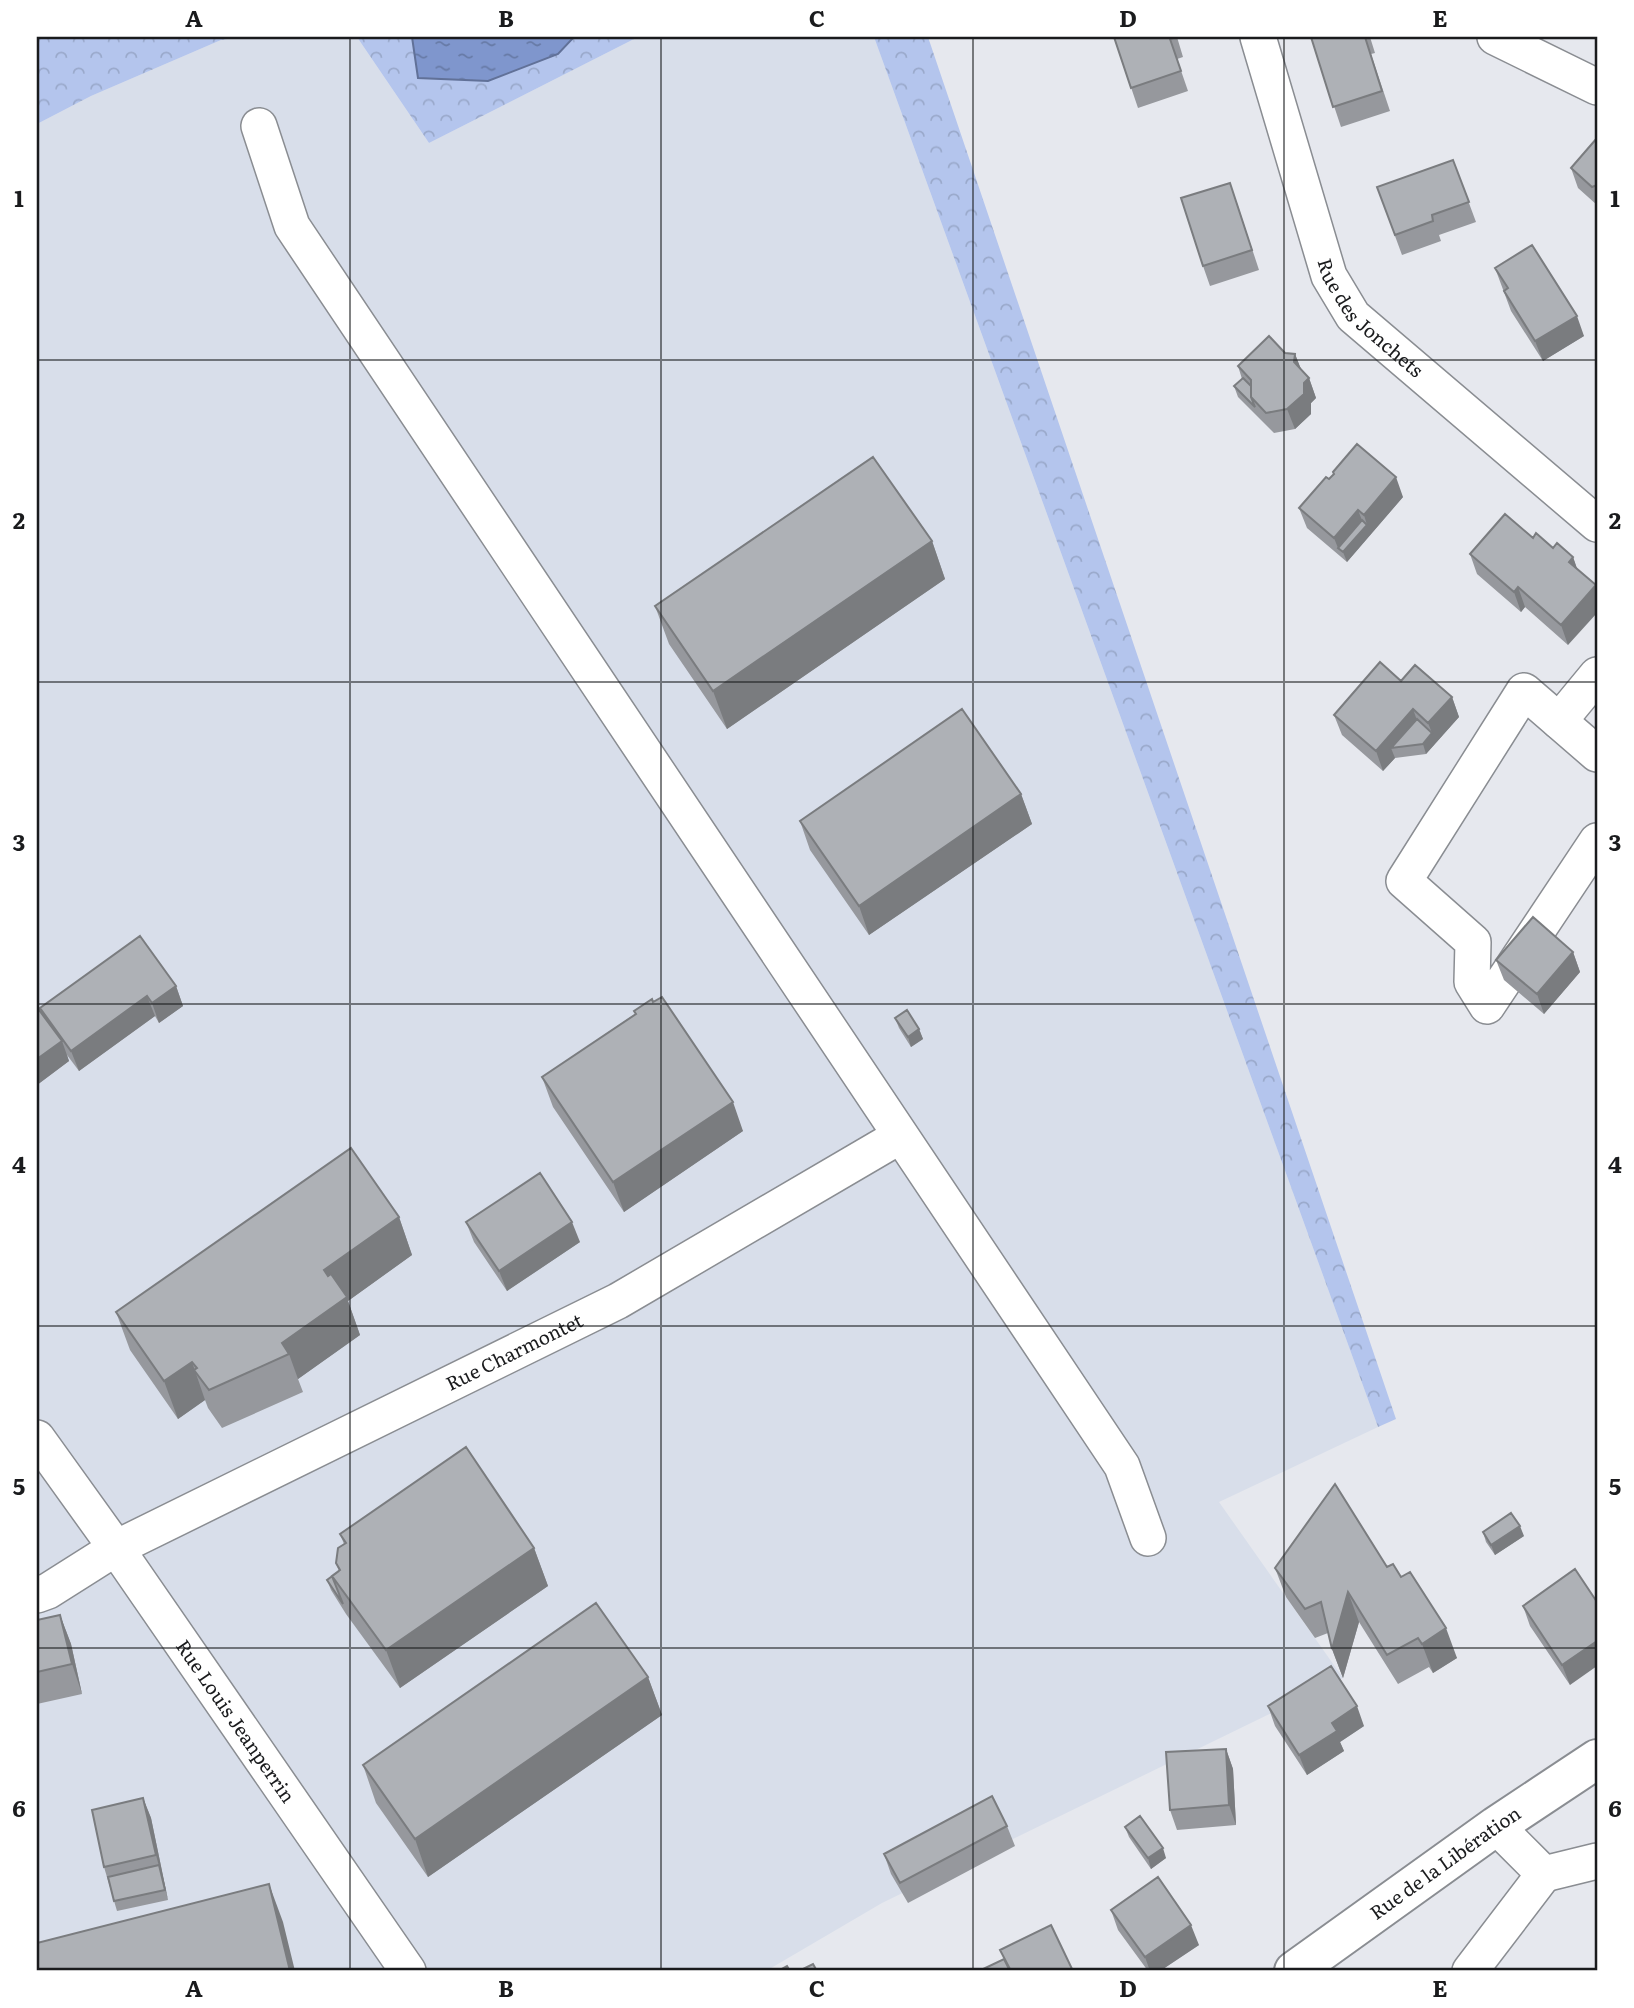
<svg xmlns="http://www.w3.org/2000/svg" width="1634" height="2008" font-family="Literata,serif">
	<defs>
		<pattern id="forest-crowns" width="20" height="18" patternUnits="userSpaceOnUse" patternTransform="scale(1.75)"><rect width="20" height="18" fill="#b4c5ed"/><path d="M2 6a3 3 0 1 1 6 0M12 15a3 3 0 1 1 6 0" fill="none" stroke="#9aa9cb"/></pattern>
		<pattern id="water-ripples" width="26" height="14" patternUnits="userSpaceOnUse" patternTransform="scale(1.75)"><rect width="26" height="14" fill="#7f96cd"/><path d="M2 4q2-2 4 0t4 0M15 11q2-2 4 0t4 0" fill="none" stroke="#677aa6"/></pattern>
	</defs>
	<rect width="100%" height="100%" fill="#e6e8ee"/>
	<!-- built -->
	<path fill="#d8deea" d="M241 37H357L429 143 638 37H874L1378 1427 1219 1502 1343 1678 882 1903 766 1971H37V124L91 96 221 40Z"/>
	<!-- forest -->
	<path fill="url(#forest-crowns)" d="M37 37H241L221 40 91 96 37 124Z
		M357 37H638L429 143Z
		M874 37H928L1396 1419 1378 1427Z"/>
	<!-- water -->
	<path fill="url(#water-ripples)" stroke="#617198" stroke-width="2" d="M412 37H574L558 54 488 81 418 78Z"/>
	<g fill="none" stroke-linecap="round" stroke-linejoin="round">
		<defs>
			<g id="street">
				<path id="s1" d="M1258 37 1329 276 1353 316 1597 524"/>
				<path d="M1495 37 1597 87"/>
				<path d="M259 126 292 226 1122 1466 1148 1538"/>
				<path d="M1559 721 1597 675"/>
				<path d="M1597 754 1524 691 1404 881 1473 942 1472 982 1487 1006 1597 841"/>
				<path id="s2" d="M37 1438 116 1548 408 1971"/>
				<path id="s3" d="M37 1595 48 1591 116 1548 618 1301 900 1136"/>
				<path d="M1496 1826 1544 1874 1597 1861"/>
				<path d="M1470 1971 1544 1874"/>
			</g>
			<g id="secondary">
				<path id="s4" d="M1294 1971 1496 1826 1597 1759"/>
			</g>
		</defs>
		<!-- street casing -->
		<use href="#street" stroke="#8a8d92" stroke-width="38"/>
		<!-- secondary casing -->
		<use href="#secondary" stroke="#8a8d92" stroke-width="42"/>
		<!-- street -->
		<use href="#street" stroke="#fff" stroke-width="35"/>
		<!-- secondary -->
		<use href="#secondary" stroke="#fff" stroke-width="38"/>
	</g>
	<!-- wall -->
	<path fill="#96989d" d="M1114 37H1177L1183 57 1177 59 1188 91 1138 108Z
		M1311 37H1370L1375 53 1371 54 1390 111 1341 127Z
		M1597 138V205L1578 188 1571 168Z
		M1453 160 1476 222 1439 235 1441 241 1402 255 1377 187Z
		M1237 203 1259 270 1210 286 1203 266Z
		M1495 268 1584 336 1543 361 1511 311Z
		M1285 353 1295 354 1301 370 1309 378 1316 398 1311 403V414L1295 429 1274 433 1238 397 1234 386 1242 379 1238 366Z
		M1334 474 1403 497 1347 562 1307 528 1299 508Z
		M1533 538 1573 557 1577 569 1568 645 1525 607 1521 612 1477 574 1470 554Z
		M932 541 945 579 727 729 669 644 655 606Z
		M1401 681 1452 697 1459 717 1426 754 1395 758 1383 771 1342 735 1334 715Z
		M1021 794 1032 824 869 935 810 850 800 821Z
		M1573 952 1580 972 1544 1014 1504 980 1496 960Z
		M176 986 183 1006 159 1023 155 1016 79 1071 67 1055 69 1061 37 1085V1012L43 1014 40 1008Z
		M634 1011 743 1131 624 1212 553 1107 542 1077 635 1014Z
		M895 1018 919 1029 923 1039 911 1047 899 1028Z
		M399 1217 412 1255 348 1301 360 1335 298 1379 303 1392 222 1428 208 1408 205 1400 178 1419 130 1350 116 1312Z
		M466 1222 580 1242 507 1291 474 1242Z
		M1483 1532 1524 1536 1495 1555 1486 1542Z
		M340 1534 534 1548 548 1586 400 1688 346 1614 331 1590 327 1580 339 1571 336 1563 344 1544Z
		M1387 1567 1401 1577 1457 1658 1433 1673 1429 1667 1398 1684 1359 1622 1343 1678 1332 1649 1328 1633 1315 1638 1286 1597 1275 1568Z
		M1575 1569 1570 1685 1530 1626 1523 1606Z
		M60 1615 71 1644 82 1694 37 1704V1620Z
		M648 1677 662 1715 428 1877 376 1803 363 1765Z
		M1268 1706 1364 1726 1340 1742 1344 1751 1307 1775 1275 1726Z
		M1226 1749 1233 1769 1236 1825 1177 1830 1170 1810Z
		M143 1798 151 1818 168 1900 117 1911 104 1867Z
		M1007 1826 1015 1846 908 1903 891 1874 884 1854Z
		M1125 1827 1166 1858 1151 1869 1129 1837Z
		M1111 1910 1199 1945 1160 1971H1148L1118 1930Z"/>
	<!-- shaded-wall -->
	<path fill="#7a7c7f" d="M1577 316 1584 336 1543 361 1535 341Z
		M1295 354 1303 374 1294 362Z
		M1309 378 1316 398 1311 403V414L1295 429 1287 409 1304 383Z
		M1396 477 1403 497 1347 562 1343 552 1338 548 1342 558 1334 538 1358 510 1365 528 1367 525 1364 515Z
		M932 541 945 579 727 729 713 691Z
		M1573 557 1580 577 1569 562Z
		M1596 585 1597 588V613L1568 645 1561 625Z
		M1518 587 1525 607 1521 612 1514 592Z
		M1452 697 1459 717 1426 754 1423 744 1432 733 1428 723Z
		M1413 709 1420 729 1391 748 1395 758 1383 771 1376 751Z
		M1021 794 1032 824 869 935 859 906Z
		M1573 952 1580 972 1544 1014 1537 994Z
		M176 986 183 1006 159 1023 152 1003Z
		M147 996 155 1016 79 1071 71 1051Z
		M919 1029 923 1039 911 1047 908 1037Z
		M62 1041 69 1061 37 1085V1059Z
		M733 1102 743 1131 624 1212 613 1182Z
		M399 1217 412 1255 348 1301 360 1335 298 1379 289 1354 282 1343 324 1270Z
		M572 1222 580 1242 507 1291 499 1271Z
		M192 1362 205 1400 178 1419 164 1381Z
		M1520 1526 1524 1536 1495 1555 1491 1545Z
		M534 1548 548 1586 400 1688 386 1650Z
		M1348 1592 1359 1622 1343 1678 1332 1649Z
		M60 1615 71 1644 82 1694 72 1664Z
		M1446 1628 1457 1658 1433 1673 1422 1644Z
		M1597 1641V1666L1570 1685 1562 1665Z
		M648 1677 662 1715 428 1877 415 1839Z
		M1357 1706 1364 1726 1340 1742 1344 1751 1307 1775 1299 1755 1332 1723Z
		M1226 1749 1233 1769 1236 1825 1229 1805Z
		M143 1798 151 1818 168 1900 156 1855Z
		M1163 1848 1166 1858 1151 1869 1148 1858Z
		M269 1884 283 1922 295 1971H290Z
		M1191 1925 1199 1945 1160 1971H1150L1145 1957Z"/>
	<!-- building -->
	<path fill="#aeb1b6" stroke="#7a7c7f" stroke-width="2" d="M1114 37H1176L1170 39 1181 71 1131 88Z
		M1311 37H1365L1382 91 1333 107Z
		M1597 138V185L1592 187 1571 168Z
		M1453 160 1469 202 1432 215 1433 221 1395 235 1377 187Z
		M1230 183 1252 250 1203 266 1181 198Z
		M1532 245 1577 316 1535 341 1504 291 1508 288 1495 268Z
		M1269 336 1285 353 1295 354 1294 362 1309 378 1304 383V394L1287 409 1266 413 1251 397V380L1238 366Z
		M1243 378 1251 386V397L1255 407 1234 386Z
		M1357 444 1396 477 1364 515 1358 510 1334 538 1299 508 1326 477 1329 479 1334 474 1333 472Z
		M873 457 932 541 713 691 655 606Z
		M1505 514 1533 538 1536 533 1553 548 1557 543 1573 557 1569 562 1596 585 1561 625 1518 587 1514 592 1470 554Z
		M1362 520 1367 525 1343 552 1338 548Z
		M1380 662 1401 681 1415 665 1452 697 1428 723 1413 709 1376 751 1334 715Z
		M962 709 1021 794 859 906 800 821Z
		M1417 719 1432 733 1423 744 1391 748Z
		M1533 917 1573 952 1537 994 1496 960Z
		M140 936 176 986 152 1003 147 996 71 1051 40 1008Z
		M662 997 733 1102 613 1182 542 1077 636 1014 634 1011 652 999 653 1002Z
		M39 1010 62 1041 37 1059V1012Z
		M907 1010 919 1029 908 1037 895 1018Z
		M351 1148 399 1217 324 1270 328 1276 331 1274 347 1297 282 1343 289 1354 209 1390 194 1370 197 1368 192 1362 164 1381 116 1312Z
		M540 1173 572 1222 499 1271 466 1222Z
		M466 1447 534 1548 386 1650 332 1576 340 1570 336 1563 338 1548 346 1543 340 1534Z
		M1335 1484 1387 1567 1393 1564 1401 1577 1410 1572 1446 1628 1422 1644 1418 1638 1387 1655 1348 1592 1332 1649 1321 1602 1305 1609 1275 1568Z
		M1511 1513 1520 1526 1491 1545 1483 1532Z
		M1575 1569 1597 1602V1641L1562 1665 1523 1606Z
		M339 1571 332 1576 343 1604 327 1580Z
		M596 1603 648 1677 415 1839 363 1765Z
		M60 1615 72 1664 37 1672V1620Z
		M1331 1666 1357 1706 1332 1723 1337 1731 1299 1755 1268 1706Z
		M1226 1749 1229 1805 1170 1810 1166 1752Z
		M992 1796 1007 1826 900 1883 884 1854Z
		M143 1798 156 1855 104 1867 92 1810Z
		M1140 1816 1163 1848 1148 1858 1125 1827Z
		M159 1865 165 1890 114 1901 108 1877Z
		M1158 1877 1191 1925 1145 1957 1111 1910Z
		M269 1884 290 1971H37V1943Z
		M1051 1925 1073 1971H1011L1000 1950Z
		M1004 1959 1010 1971H979Z
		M813 1964 817 1971H799Z
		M787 1966 790 1971H778Z"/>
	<!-- grid -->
	<path fill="none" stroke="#1a1b1d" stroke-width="2" stroke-opacity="0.55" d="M350 37V1971M661 37V1971M973 37V1971M1284 37V1971M37 360H1597M37 682H1597M37 1004H1597M37 1326H1597M37 1648H1597"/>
	<g text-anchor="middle" stroke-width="5" stroke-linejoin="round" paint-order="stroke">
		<!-- street labels -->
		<g font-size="19" fill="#1a1b1d" stroke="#fff">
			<text dy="7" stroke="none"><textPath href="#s1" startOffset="308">Rue des Jonchets</textPath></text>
			<text dy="7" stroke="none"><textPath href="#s3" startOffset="536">Rue Charmontet</textPath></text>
			<text dy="7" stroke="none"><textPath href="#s2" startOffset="346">Rue Louis Jeanperrin</textPath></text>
			<text dy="7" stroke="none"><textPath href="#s4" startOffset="186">Rue de la Libération</textPath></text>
		</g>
	</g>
	<!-- border -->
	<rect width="1634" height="2008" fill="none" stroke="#ffffff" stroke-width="77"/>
	<rect x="38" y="38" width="1558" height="1931" fill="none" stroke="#1a1b1d" stroke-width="2.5"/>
	<g font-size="23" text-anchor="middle" font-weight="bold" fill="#1a1b1d">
		<text x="194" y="27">A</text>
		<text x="506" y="27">B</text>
		<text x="817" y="27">C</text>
		<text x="1128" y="27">D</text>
		<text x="1440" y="27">E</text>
		<text x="19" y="207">1</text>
		<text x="1615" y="207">1</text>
		<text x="19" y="529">2</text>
		<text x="1615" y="529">2</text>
		<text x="19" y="851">3</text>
		<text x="1615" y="851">3</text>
		<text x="19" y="1173">4</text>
		<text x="1615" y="1173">4</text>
		<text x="19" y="1495">5</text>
		<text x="1615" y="1495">5</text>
		<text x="19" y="1817">6</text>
		<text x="1615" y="1817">6</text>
		<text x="194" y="1997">A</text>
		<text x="506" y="1997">B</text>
		<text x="817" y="1997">C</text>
		<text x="1128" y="1997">D</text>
		<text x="1440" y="1997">E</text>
	</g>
</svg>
